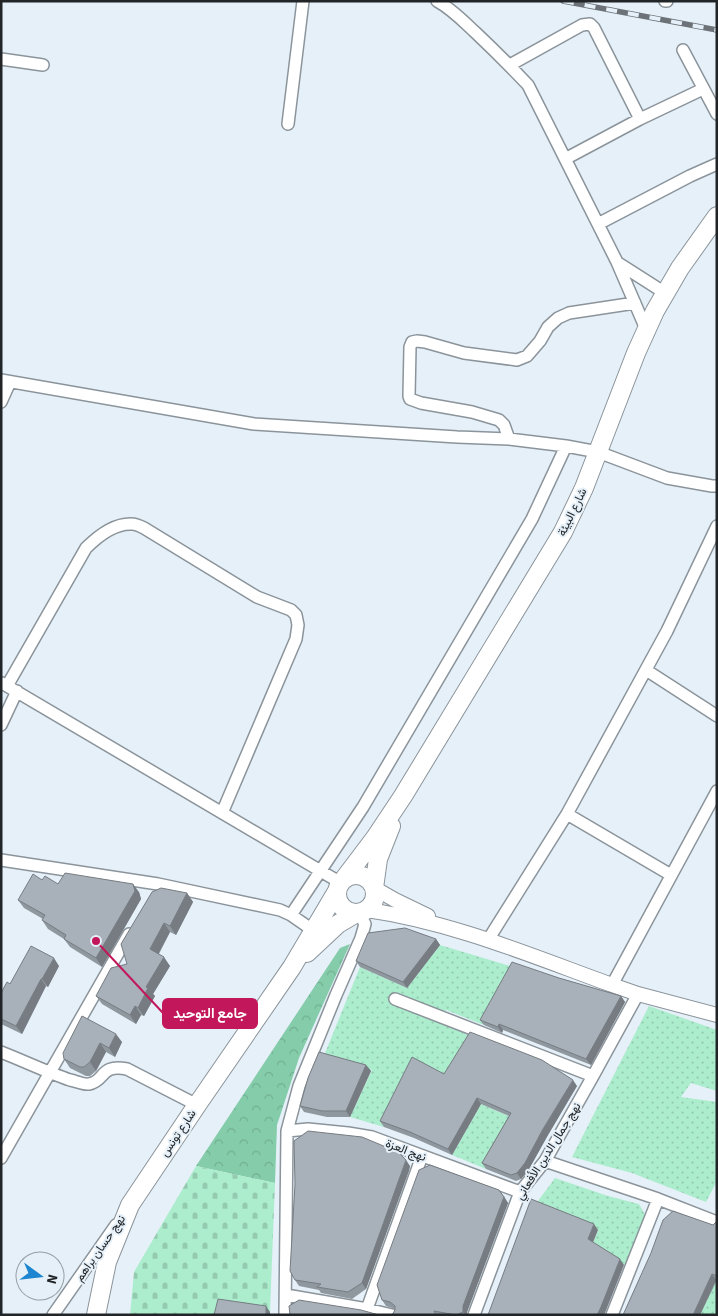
<svg xmlns="http://www.w3.org/2000/svg" width="718" height="1316" font-family="'Source Sans 3',Vazirmatn,sans-serif">
	<defs>
		<pattern id="grass-dots" width="8" height="8" patternUnits="userSpaceOnUse" patternTransform="scale(1.25)"><rect width="8" height="8" fill="#acedcd"/><path d="M2 2h.1M6 6h.1" fill="none" stroke="#94cbb0" stroke-width="1.8" stroke-linecap="round"/></pattern>
		<pattern id="forest-crowns" width="20" height="18" patternUnits="userSpaceOnUse" patternTransform="scale(1.25)"><rect width="20" height="18" fill="#84ccaa"/><path d="M2 6a3 3 0 1 1 6 0M12 15a3 3 0 1 1 6 0" fill="none" stroke="#72af92"/></pattern>
		<pattern id="cemetery-stones" width="16" height="16" patternUnits="userSpaceOnUse" patternTransform="scale(1.25)"><rect width="16" height="16" fill="#acedcd"/><path d="M2 7V4a2 2 0 0 1 4 0v3zM10 15v-3a2 2 0 0 1 4 0v3z" fill="#94cbb0"/></pattern>
	</defs>
	<rect width="100%" height="100%" fill="#e6f0f8"/>
	<!-- grass -->
	<path fill="url(#grass-dots)" d="M440 945 517 968 484 1025 446 1010 440 1022 474 1038 449 1080 416 1063 384 1127 350 1117 372 1070 323 1058 360 967 407 988Z
		M649 1006 717 1030V1091L691 1083 681 1097 717 1102V1181L706 1202 632 1173 572 1157Z
		M481 1104 515 1119 486 1169 452 1155Z
		M555 1178 608 1196 639 1204 646 1216 626 1266 592 1245 598 1230 535 1205Z
		M716 1280 717 1315H700Z"/>
	<!-- forest -->
	<path fill="url(#forest-crowns)" d="M350 944 299 1058 277 1125 275 1183 196 1166 340 948Z"/>
	<!-- cemetery -->
	<path fill="url(#cemetery-stones)" d="M196 1166 275 1183 270 1312 220 1315H130L134 1272Z"/>
	<g fill="none" stroke-linecap="round" stroke-linejoin="round">
		<defs>
			<path id="minor" d="M437 1C452 9 463 21 476 33 494 50 511 67 528 85L617 262 646 329
				M665 1H667
				M683 50 717 114
				M1 59 43 65
				M510 65 582 25 590 24 594 28 640 119
				M288 124 303 1
				M565 159 640 119 703 89
				M598 224 690 176 717 164
				M618 263 665 293
				M1 380 254 424 457 437 509 439 566 446 598 452 667 478 712 486H717
				M1 402 10 382
				M509 439 504 425 499 420 472 412 421 403 410 399 409 396 410 347 412 342 417 341 425 342 464 353 517 360 527 356 540 341 548 327 558 318 569 313 635 303
				M646 670 717 716
				M2 683 341 883
				M7 686 86 548C98 536 114 523 132 524 136 524 140 526 144 528L257 597 291 610 296 615 298 625 296 639 222 813
				M1 725 17 691
				M567 814 671 875
				M1 860 158 884 280 910 291 915 314 931
				M291 915 363 807 532 519 566 446
				M488 940 567 814 667 631 717 526
				M612 985 717 791
				M395 999 593 1076
				M1 1052C24 1061 47 1072 70 1080 76 1081 83 1085 89 1084 106 1081 99 1064 127 1069L197 1105
				M287 1131 308 1129 348 1133 372 1137 520 1192
				M1 1158 129 934
				M545 1161 658 1199 717 1222
				M286 1295 367 1309 392 1315
				M367 1309 422 1156
				M53 1315 116 1225
				M285 1315 287 1131 299 1086 336 995 361 938 365 924 359 913
				M474 1315 520 1192 545 1161 593 1076 638 994
				M612 1315 658 1199"/>
			<path id="tertiary" d="M374 888 395 900 428 916
				M367 910C452 922 532 956 612 985L638 994 717 1015"/>
			<path id="primary" d="M337 894a19 19 0 1 1 38 0a19 19 0 1 1-38 0Z
				M344 879 375 838 403 796 563 532 584 488 636 353 655 311 680 268 717 216
				M374 888 378 859 391 826
				M307 953 338 924 355 914
				M96 1315 107 1262 130 1205 197 1105 292 967 337 891"/>
		</defs>
		<!-- minor casing -->
		<use href="#minor" stroke="#8b949b" stroke-width="14"/>
		<!-- tertiary casing -->
		<use href="#tertiary" stroke="#8b949b" stroke-width="16"/>
		<!-- primary casing -->
		<use href="#primary" stroke="#8b949b" stroke-width="20"/>
		<!-- minor -->
		<use href="#minor" stroke="#fff" stroke-width="11"/>
		<!-- tertiary -->
		<use href="#tertiary" stroke="#fff" stroke-width="14"/>
		<!-- primary -->
		<use href="#primary" stroke="#fff" stroke-width="18"/>
		<defs>
			<path id="rail" d="M563 1 717 30"/>
		</defs>
		<!-- rail casing -->
		<use href="#rail" stroke="#6c7277" stroke-width="5.5"/>
		<!-- rail -->
		<use href="#rail" stroke="#e6f0f8" stroke-width="4" stroke-dasharray="11" stroke-linecap="butt"/>
	</g>
	<!-- wall -->
	<path fill="#90989f" d="M58 884 139 892 141 899 102 967 70 947 64 939 48 929 42 920 43 919 24 908 18 900Z
		M187 893 193 902 176 935 170 932 159 954 170 966 153 994 155 996 144 1016 141 1015 136 1024 102 1004 96 996 127 964Z
		M436 939 440 945 407 988 360 967 356 961Z
		M59 966 48 987 46 986 22 1034 1 1024V993L10 984Z
		M559 978 621 996 625 1002 591 1065 503 1030 502 1033 484 1025 480 1020Z
		M82 1016 122 1042 115 1057 106 1052 96 1071 90 1076H86L70 1068 64 1059Z
		M366 1065 371 1071 350 1117H327L304 1112 300 1106Z
		M444 1074 577 1086 548 1135 529 1169 521 1179 516 1181 486 1169 482 1163 509 1116 481 1104 452 1155 414 1138 384 1127 380 1121Z
		M410 1166 366 1289 352 1299 321 1293 319 1290 299 1286 295 1280Z
		M504 1196 508 1203 467 1312V1315H392L395 1310V1309L386 1306 382 1300Z
		M717 1221V1280L700 1315 713 1225Z"/>
	<!-- shaded-wall -->
	<path fill="#767c82" d="M133 884 139 892 141 899 102 967 96 958Z
		M187 893 193 902 176 935 170 926Z
		M164 923 170 932 156 958 150 949Z
		M436 939 440 945 407 988 403 982Z
		M164 957 170 966 153 994 155 996 144 1016 138 1008 146 987Z
		M54 958 59 966 48 987 42 979Z
		M41 979 46 986 22 1034 16 1026Z
		M621 996 625 1002 591 1065 586 1059Z
		M135 1006 141 1015 136 1024 130 1015Z
		M499 1024 503 1030 502 1033 498 1027Z
		M116 1034 122 1042 115 1057 109 1048Z
		M100 1043 106 1052 96 1071 90 1062Z
		M366 1065 371 1071 350 1117 346 1111Z
		M573 1080 577 1086 548 1135 529 1169 521 1179 517 1173Z
		M477 1098 481 1104 452 1155 448 1149Z
		M406 1160 410 1166 409 1171 366 1289 362 1283Z
		M499 1190 508 1203 467 1312V1315H465L463 1312V1306Z
		M594 1224 598 1230 592 1245 588 1239Z
		M620 1259 624 1265 605 1313 604 1315H597Z
		M712 1274 716 1280 700 1315H693Z
		M266 1306 270 1312V1315H266Z"/>
	<!-- building -->
	<path fill="#a8b1b9" stroke="#767c82" d="M65 873 133 884 135 891 96 958 64 939 66 935 42 920 45 915 18 900 33 874 42 880 45 876 58 884Z
		M161 888 187 893 170 926 164 923 150 949 164 957 146 987 148 988 138 1008 135 1006 130 1015 96 996 111 968 127 964 121 944 152 892Z
		M405 928 436 939 403 982 356 961 368 933Z
		M31 946 54 958 42 979H41L16 1026 1 1019V993L7 982 10 984Z
		M512 962 559 978 621 996 586 1059 499 1024 498 1027 480 1020Z
		M82 1016 116 1034 109 1048 100 1043 90 1062 84 1067H80L64 1059 63 1053Z
		M470 1032 542 1060 573 1080 543 1129 525 1163 517 1173 511 1175 482 1163 511 1113 477 1098 448 1149 410 1132 380 1121 412 1057 444 1074Z
		M319 1052 366 1065 346 1111H322L300 1106 308 1078Z
		M308 1131 362 1137 398 1152 406 1160 362 1283 348 1292 317 1287 321 1284 295 1280 290 1271 295 1184 294 1141Z
		M430 1165 499 1190 504 1197 463 1306V1312L456 1315 434 1311 436 1315H392L395 1310V1306L390 1302 382 1300 377 1285 419 1170Z
		M531 1199 594 1224 588 1239 620 1259 601 1307 597 1315H488Z
		M673 1211 713 1225 717 1221V1276L712 1274 693 1315H623L651 1253 663 1220Z
		M218 1299 266 1306V1315H214Z
		M299 1300 361 1310 379 1315H290L289 1306Z"/>
	<g text-anchor="middle" stroke-width="4" stroke-linejoin="round" paint-order="stroke">
		<!-- street labels -->
		<g font-size="12" fill="#212528" stroke="#e6f0f8">
			<text transform="translate(572 512) rotate(-64)" y="4">شارع البيئة</text>
			<text transform="translate(178 1133) rotate(-56)" y="4">شارع تونس</text>
			<text transform="translate(406 1150) rotate(21)" y="4">نهج العزة</text>
			<text transform="translate(548 1151) rotate(-58)" y="4">نهج جمال الدين الأفعاني</text>
			<text transform="translate(100 1248) rotate(-55)" y="4">نهج حسان براهم</text>
		</g>
	</g>
	<!-- callouts -->
	<path fill="none" stroke="#c2185b" stroke-width="2" d="M96 941L163 1013"/>
	<circle fill="#c2185b" stroke="#e6f0f8" stroke-width="2" cx="96" cy="941" r="5"/>
	<rect fill="#c2185b" stroke="#c2185b" stroke-width="2" x="163" y="999" width="94" height="29" rx="5"/>
	<g font-size="14" text-anchor="middle" font-weight="bold" fill="#fff">
		<text x="210" y="1018">جامع التوحيد</text>
	</g>
	<!-- border -->
	<rect width="718" height="1316" fill="none" stroke="#212528" stroke-width="5"/>
	<!-- north arrow -->
	<g transform="translate(40 1276) rotate(105)"><circle r="24" fill="#e6f0f8" stroke="#979fa5"/>
	<path d="M0-4L9 19L0 12L-9 19Z" fill="#1e85d0"/>
	<text y="-8" font-size="14" font-weight="bold" text-anchor="middle" fill="#212528">N</text>
	</g>
</svg>
